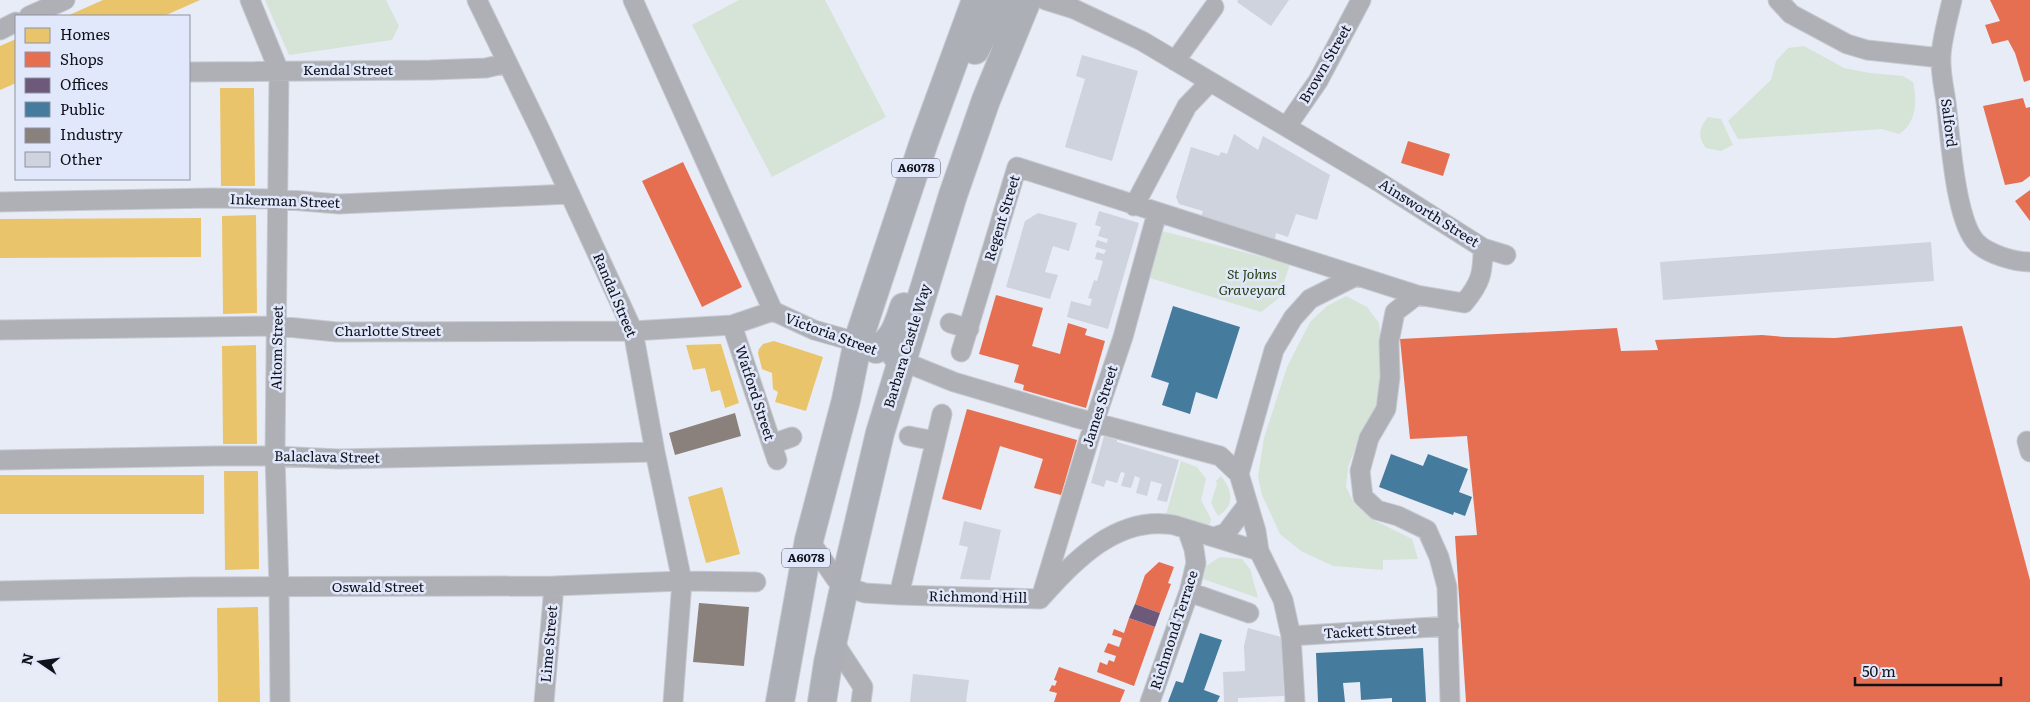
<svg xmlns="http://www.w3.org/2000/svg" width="2030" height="702" font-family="Literata,serif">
	<rect width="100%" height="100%" fill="#e8ecf6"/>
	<!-- green -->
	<path fill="#d6e3d7" d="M265 0H386L399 26 392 40 289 55Z
		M739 0H825L886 117 772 177 692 25Z
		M1804 46 1844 68 1870 73 1903 76 1913 82C1917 101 1917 123 1899 134L1882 129 1738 139 1728 121 1771 80 1776 61 1788 48Z
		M1708 117 1721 119 1733 145 1721 151 1706 148C1697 136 1699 128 1708 117Z
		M1162 231 1290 264 1279 298 1261 312 1150 278Z
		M1346 296 1367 307 1379 323 1381 341 1378 405 1360 436 1348 467 1346 487 1355 505 1374 520 1412 539 1418 559 1383 560V570L1333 566 1301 551 1280 534 1262 495 1258 477 1264 438 1287 367 1310 322 1327 306Z
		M1181 461 1197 467 1206 479 1201 500 1211 519 1210 524H1199L1166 515Z
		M1221 476C1232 490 1236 505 1218 516L1211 503 1217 484 1216 481Z
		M1220 557 1242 559 1250 569 1258 598 1203 579 1206 566Z"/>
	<!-- homes -->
	<path fill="#e9c46a" d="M103 0H200L164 16H67Z
		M16 39V83L0 90V46Z
		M220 88H254L255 186H221Z
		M256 215 257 313 223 314 222 216Z
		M201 218V257L0 258V219Z
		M774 341 823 357 806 411 775 402 778 392 773 389 772 373 762 369 758 353 759 349 763 344Z
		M721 344 739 403 725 408 720 390 711 392 705 368 693 370 686 345Z
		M256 345 257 444H223L222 346Z
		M224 471H258L259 569 225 570Z
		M0 475H204V514H0Z
		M722 487 740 554 706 563 688 497Z
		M258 607 260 702H218L217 608Z"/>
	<!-- shops -->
	<path fill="#e76f51" d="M1990 0H2030V80L2024 82 2015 53 2008 40 1992 44 1985 25 2000 21Z
		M2023 98 2026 108 2030 107V176L2022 182 2005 185 1983 106Z
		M1408 141 1450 154 1443 176 1401 163Z
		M683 162 742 287 702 307 642 181Z
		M2030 190V221L2015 201Z
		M996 295 1043 308 1032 346 1060 354 1068 323 1087 329 1085 335 1105 341 1086 408 1023 390 1024 385 1014 382 1019 365 979 354Z
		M1962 326 2030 580V702H1466L1455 536 1477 535 1467 436 1410 439 1400 339 1617 328 1621 351 1658 350 1655 340 1762 335 1785 337 1835 338Z
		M967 409 1077 440 1061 495 1034 488 1043 459 1000 446 981 510 942 499Z
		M1159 562 1174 567 1168 583 1171 584 1160 613 1135 604 1145 575Z
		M1129 618 1155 627 1134 686 1097 672 1100 662 1107 665 1109 660 1114 662 1116 656 1104 652 1108 643 1119 647 1122 638 1112 635 1114 629 1124 633Z
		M1059 667 1125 690 1120 702H1054L1057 693 1049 691 1052 685 1055 686 1057 681 1054 680Z"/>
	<!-- offices -->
	<path fill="#6d597a" d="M1135 604 1160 613 1155 627 1129 618Z"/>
	<!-- public -->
	<path fill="#457b9d" d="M1173 306 1240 327 1217 399 1196 392 1190 414 1162 405 1169 383 1151 377Z
		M1391 454 1423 466 1428 454 1468 469 1459 492 1472 497 1465 516 1454 512 1453 515 1379 487Z
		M1200 633 1222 640 1204 690 1220 696 1217 702H1168L1176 681 1183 683Z
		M1423 648 1426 702H1392V698L1361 700 1360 682 1343 683 1345 702H1318L1316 653Z"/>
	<!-- industry -->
	<path fill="#8a817c" d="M735 413 741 436 675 455 669 433Z
		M699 603 749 607 744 666 693 662Z"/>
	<!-- building -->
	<path fill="#cfd3de" d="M1238 0H1289L1271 26 1237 2Z
		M1082 55 1138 71 1112 161 1065 147 1085 79 1076 76Z
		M1234 134 1258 150 1263 136 1330 175 1317 220 1296 214 1288 237 1276 233 1275 239 1201 217 1203 211 1179 204 1176 197 1191 147 1219 156 1221 152 1227 154Z
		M1099 211 1139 223 1108 329 1067 317 1071 301 1090 306 1092 299 1088 298 1094 280 1097 281 1103 261 1095 259 1097 252 1104 254 1106 250 1095 247 1097 240 1107 243 1108 239 1098 236 1101 227 1095 225Z
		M1038 213 1077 223 1069 251 1053 246 1045 272 1058 275 1050 299 1006 287 1025 221Z
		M1931 242 1934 281 1663 300 1660 262Z
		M1104 436 1117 440V442L1179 460 1167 502 1157 500 1162 484 1151 481 1147 496 1136 493 1140 478 1135 476 1131 488 1121 486 1125 473 1121 472 1117 483 1106 480 1104 487 1091 483Z
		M964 521 1001 530 990 580 960 579 968 547 959 545Z
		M1248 628 1281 637 1284 696 1238 698V702H1224L1223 672 1245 671 1244 646Z
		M913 674 969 680 966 702H910Z"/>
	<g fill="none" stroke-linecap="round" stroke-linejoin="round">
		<defs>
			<path id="minor" d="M250 0 279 71 275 456 279 587 280 702
				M477 0 543 136 633 331 655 452 682 581 673 702
				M633 0 773 311 814 330 867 345
				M1045 0 1074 9 1142 41 1379 182 1483 248 1506 255
				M1778 0 1791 14 1847 44 1867 50 1941 58
				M1952 0C1948 18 1942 38 1941 56 1940 71 1944 88 1946 102 1950 133 1955 222 1977 243 1988 254 2014 262 2030 262
				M29 16 65 0
				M0 30 16 22
				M1175 61 1214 7
				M189 72 431 70 486 68 507 63
				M1287 126 1318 81 1361 0
				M0 202 211 198 278 199 339 204 570 194
				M1134 206 1187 106 1210 82
				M1417 295 1395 312 1389 342 1390 377 1386 409 1369 438 1360 471 1363 497 1377 510 1398 516 1427 530 1439 557 1447 587 1450 702
				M950 323 969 329
				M732 325 777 460
				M0 330 277 326 337 332 633 331 732 325 773 311
				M961 352 1017 167 1417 295 1464 303C1481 283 1483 273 1483 248
				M892 357 954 382 1073 417 1220 456 1239 474
				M909 436 935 441
				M2027 441 2030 452
				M772 444 792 437
				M0 460 215 456H275L339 459 655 452
				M1214 537 1226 533 1248 504
				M809 540 836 579 844 586 865 593 899 595 1040 599C1075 560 1117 515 1174 525L1259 551
				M0 591 192 587 554 586 682 581 756 582
				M1043 591 1094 423 1123 337 1157 213
				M1189 592 1249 613
				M899 595 942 414
				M1291 636 1449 626
				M833 641 863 687 861 702
				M544 702 554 586
				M1150 702 1189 592 1196 563 1194 549 1187 529
				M1295 702 1291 636 1283 600 1259 551 1256 531 1239 474 1274 350 1293 318 1310 299 1356 276"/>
			<path id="highway" d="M975 50 998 5 1007 0
				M876 349C894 341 898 325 904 307
				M780 702 809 540 846 400 858 341 924 142 976 0
				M822 702 828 663 849 565 880 433 953 195 986 100 1027 0"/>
		</defs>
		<!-- minor casing -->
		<use href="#minor" stroke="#c6cad2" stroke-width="21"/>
		<!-- highway casing -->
		<use href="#highway" stroke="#c6cad2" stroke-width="30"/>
		<!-- minor -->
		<use href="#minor" stroke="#aeb0b5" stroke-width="19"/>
		<!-- highway -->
		<use href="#highway" stroke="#acafb5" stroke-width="28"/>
	</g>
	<g text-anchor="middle" stroke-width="5" stroke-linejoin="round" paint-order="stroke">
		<!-- shield labels -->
		<g fill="#e2e8fc" stroke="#4f525d" stroke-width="1">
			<rect x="892" y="158.5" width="48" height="19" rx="4"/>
			<rect x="782" y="548.5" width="48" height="19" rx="4"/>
		</g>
		<g font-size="12" font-weight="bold" fill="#101219">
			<text x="916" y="172">A6078</text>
			<text x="806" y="562">A6078</text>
		</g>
		<!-- street labels -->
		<g font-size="14" fill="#101219" stroke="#e2e8fc">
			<text transform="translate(1325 64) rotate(-60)" y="5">Brown Street</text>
			<text x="348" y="75">Kendal Street</text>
			<text transform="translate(1949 123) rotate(83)" y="5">Salford</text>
			<text transform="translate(285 201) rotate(2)" y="5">Inkerman Street</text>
			<text transform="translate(1429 213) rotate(32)" y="5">Ainsworth Street</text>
			<text transform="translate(1002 218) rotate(-73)" y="5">Regent Street</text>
			<text transform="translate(615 295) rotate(67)" y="5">Randal Street</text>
			<text x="388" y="336">Charlotte Street</text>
			<text transform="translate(831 334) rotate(20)" y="5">Victoria Street</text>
			<text transform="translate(907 346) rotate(-73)" y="5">Barbara Castle Way</text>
			<text transform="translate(277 348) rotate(-89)" y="5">Altom Street</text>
			<text transform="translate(755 393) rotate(72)" y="5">Watford Street</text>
			<text transform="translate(1100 406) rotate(-72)" y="5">James Street</text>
			<text transform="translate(327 457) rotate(1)" y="5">Balaclava Street</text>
			<text x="378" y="592">Oswald Street</text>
			<text transform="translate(978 597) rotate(1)" y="5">Richmond Hill</text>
			<text transform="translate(1174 630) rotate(-72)" y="5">Richmond Terrace</text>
			<text transform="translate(1370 631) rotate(-3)" y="5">Tackett Street</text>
			<text transform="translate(549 644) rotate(-85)" y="5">Lime Street</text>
		</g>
		<!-- park labels -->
		<g font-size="14" font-style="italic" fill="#243f11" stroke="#e2e8fc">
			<text x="1252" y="279">St Johns<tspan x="1252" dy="16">Graveyard</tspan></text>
		</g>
	</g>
	<!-- legend -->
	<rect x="15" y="15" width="175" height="165" fill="#e2e8fc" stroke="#8e92a1"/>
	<rect x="25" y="28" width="25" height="15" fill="#e9c46a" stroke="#8e92a1"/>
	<text x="60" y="40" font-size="15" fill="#101219">Homes</text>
	<rect x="25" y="52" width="25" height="15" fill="#e76f51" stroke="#8e92a1"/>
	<text x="60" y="65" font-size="15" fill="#101219">Shops</text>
	<rect x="25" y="78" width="25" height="15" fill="#6d597a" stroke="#8e92a1"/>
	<text x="60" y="90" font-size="15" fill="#101219">Offices</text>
	<rect x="25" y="102" width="25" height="15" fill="#457b9d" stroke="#8e92a1"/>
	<text x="60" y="115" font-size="15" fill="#101219">Public</text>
	<rect x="25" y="128" width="25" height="15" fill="#8a817c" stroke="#8e92a1"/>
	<text x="60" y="140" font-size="15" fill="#101219">Industry</text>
	<rect x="25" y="152" width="25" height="15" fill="#cfd3de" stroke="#8e92a1"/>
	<text x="60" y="165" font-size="15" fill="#101219">Other</text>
	<!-- north arrow -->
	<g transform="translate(40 662) rotate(283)" stroke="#e2e8fc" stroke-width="4" paint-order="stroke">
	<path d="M0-4L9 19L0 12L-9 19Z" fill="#101219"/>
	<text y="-8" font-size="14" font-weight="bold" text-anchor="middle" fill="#101219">N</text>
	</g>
	<!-- scale -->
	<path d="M1855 677v8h146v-8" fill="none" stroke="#101219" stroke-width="2.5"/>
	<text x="1862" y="677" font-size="15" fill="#101219" stroke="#e2e8fc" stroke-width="4" paint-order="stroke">50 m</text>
</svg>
